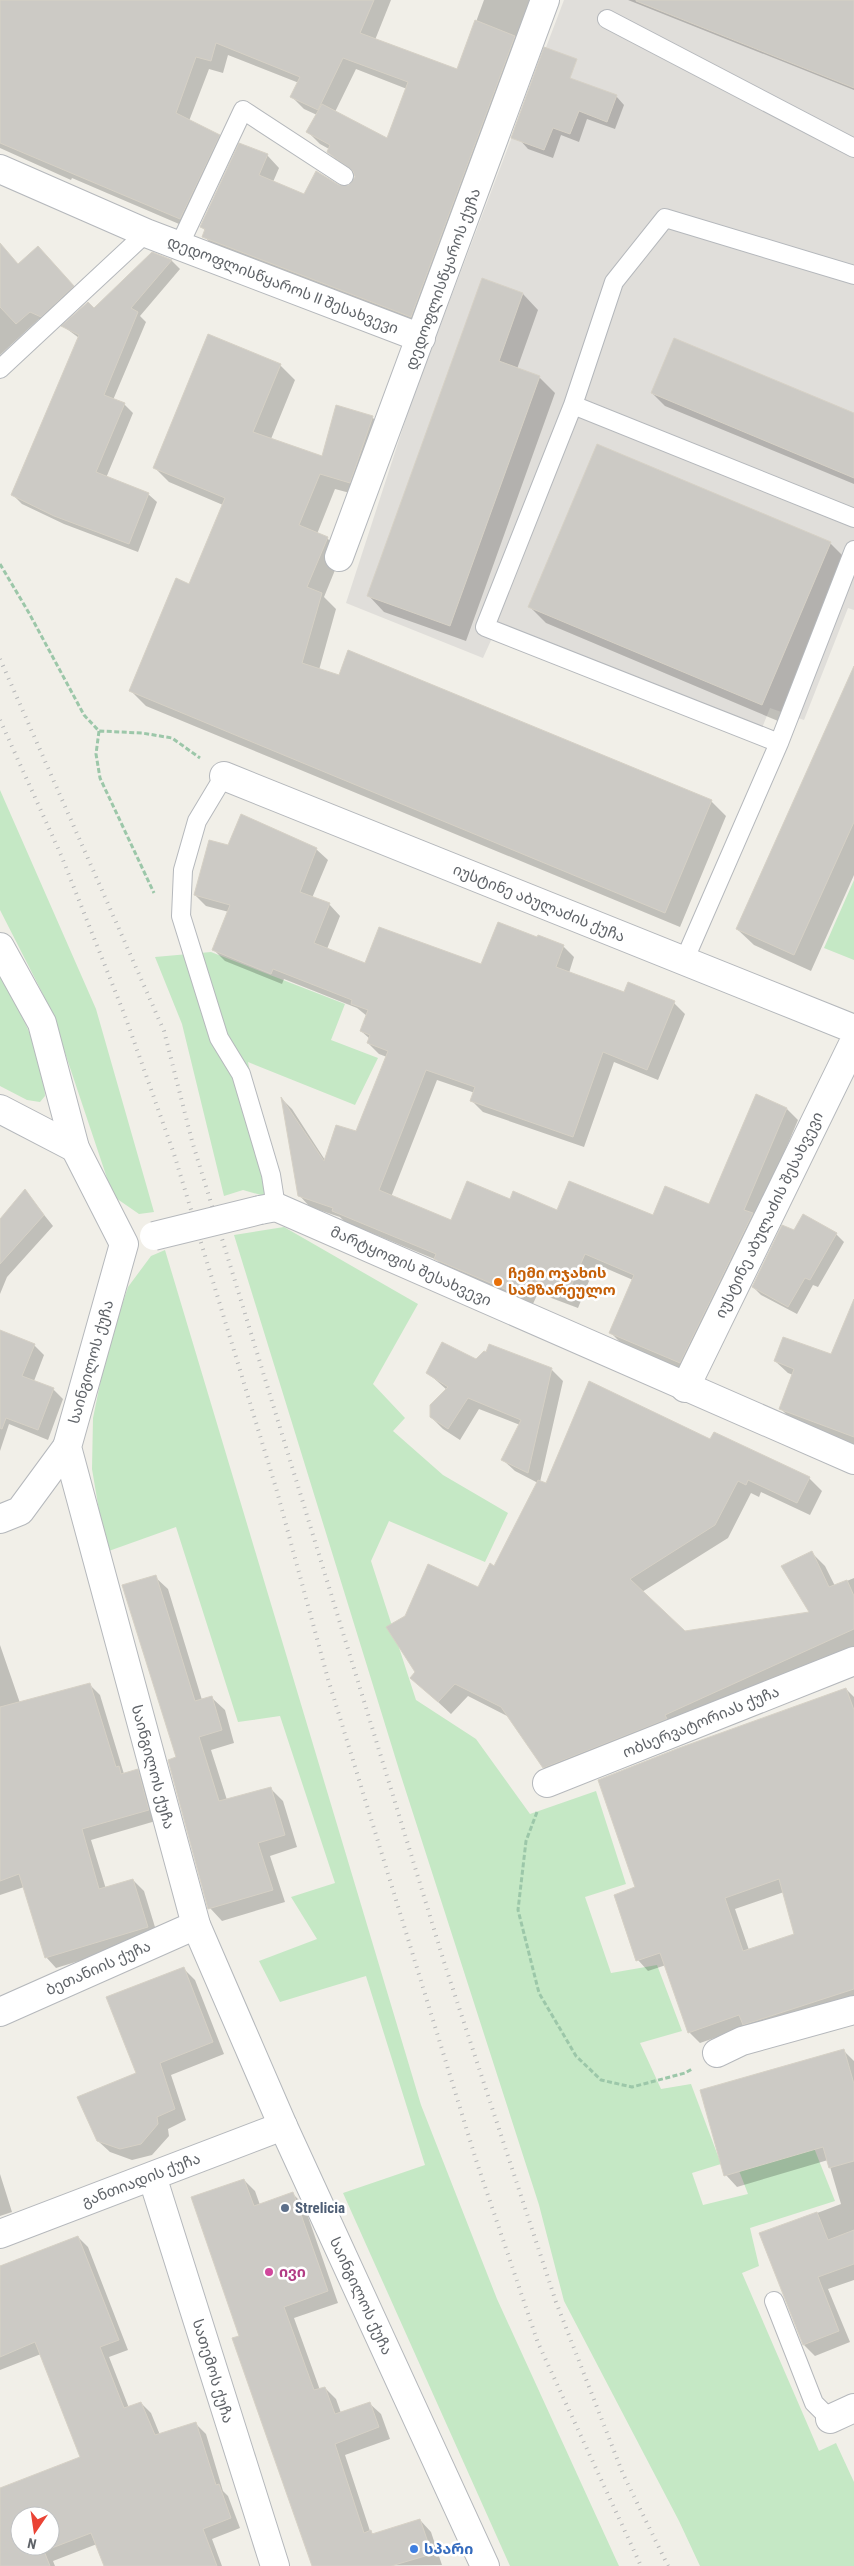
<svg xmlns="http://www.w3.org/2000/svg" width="854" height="2566" font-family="'Roboto Condensed','Noto Sans Georgian',sans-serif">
	<rect width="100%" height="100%" fill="#f1efe8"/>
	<!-- industrial -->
	<path fill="#e0deda" d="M564 0H854V610L848 608 804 720 770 708 756 743 493 636 483 658 346 603 412 400Z"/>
	<!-- green -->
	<path fill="#c5e8c5" d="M0 790 96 1009 154 1212 139 1214 113 1196 50 1008 0 910Z
		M854 880V960L824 948Z
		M211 952 345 1004 331 1040 378 1058 355 1105 248 1062 275 1199 243 1190 224 1196 182 1024 155 957Z
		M0 974C20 1013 44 1052 45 1096L40 1102 27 1100 0 1086Z
		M284 1227 418 1304 373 1384 405 1418 393 1431 443 1475 508 1513 485 1562 389 1521 371 1561 416 1700 476 1739 530 1814 596 1791 626 1884 585 1897 611 1973 657 1965 682 2031 640 2043 661 2089 691 2084 721 2164 692 2173 703 2205 748 2194 738 2168 814 2148 835 2201 750 2228 759 2266 742 2273 819 2451 836 2443 854 2482V2566H700L679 2521 564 2301 539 2205 401 1776 234 1235Z
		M165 1250 421 2105 497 2299 619 2566H510L343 2193 425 2165 366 1976 280 2002 259 1961 317 1939 291 1897 335 1883 280 1716 238 1722 176 1527 106 1552 92 1469 93 1418 107 1350 128 1287 151 1256Z"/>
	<!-- shadow -->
	<path fill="#0003" fill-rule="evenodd" d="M0 0H391L375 40 458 71 484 0H543L423 329 216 249 204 236 206 231 201 227 267 155 279 168 273 182 304 195 338 186H350L356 177 328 152 329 149 320 144 308 132 317 115 304 109 292 97 299 83 228 55 223 73 209 69 189 121 219 136 231 148 193 230 72 178 71 180 0 148ZM356 69 407 89 387 140 335 112Z
		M628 0H854V90Z
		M548 71 616 96 624 105 615 129 587 119 579 142 561 135 553 158 528 149 520 140Z
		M153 254 172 261 180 269 140 316 146 322 113 400 124 404 133 413 106 478 148 494 157 502 138 552 64 524 22 504 13 495 79 338 63 326 94 309Z
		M46 256 81 295 50 324 39 319 0 355V259L19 265Z
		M523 294 538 310 517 369 539 377 555 393 466 641 384 612 369 596Z
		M280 365 295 380 271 439 323 457 372 417 387 432 365 497 335 489 317 534 327 538 342 553 324 597 336 609 319 670 711 801 726 816 680 927 146 706 131 691 190 585 223 505 169 482 154 467Z
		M652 393 854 414V484L665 406Z
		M830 543 847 560 778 721 546 623 529 606Z
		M854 680V875L811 971 754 945 737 929Z
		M228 847 316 849 328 860 312 898 329 904 340 916 327 949 366 965H482L538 939 563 946 574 957 569 973 624 994 674 1003 685 1014 658 1080 614 1062 584 1147 483 1112 472 1101 475 1093 437 1080 391 1197 451 1222 510 1201 558 1211 654 1216 709 1206 757 1096 787 1109 798 1120 691 1373 622 1344 611 1333 633 1280 596 1264 578 1308 538 1293 532 1306 447 1270 437 1260 345 1222 340 1217 310 1207 299 1195 283 1100 292 1109 325 1160 357 1132 387 1057 379 1054 368 1043 370 1039 361 1031 367 1016 357 1008 284 979 282 984 225 961 214 950 229 912 206 906 195 895Z
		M25 1191 53 1226 7 1277 0 1294V1221Z
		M794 1232 836 1234 844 1242 818 1287 813 1285 797 1314 761 1295 753 1287Z
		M854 1301V1445L793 1421 780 1408 793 1375 788 1373 775 1361 831 1356Z
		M0 1331 34 1345 44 1355 34 1381 53 1389 63 1399 48 1440 9 1424 0 1451Z
		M476 1360 552 1370 563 1381 540 1482 547 1484 711 1441 809 1478 822 1491 810 1515 761 1492 759 1497 751 1493 728 1538 642 1592 685 1632 811 1613 812 1553 825 1566 835 1586 854 1578V1647L677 1728 557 1780 544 1767 509 1717 468 1696 451 1714 425 1690 478 1588 495 1567 538 1483 515 1471 503 1460 520 1425 479 1409 460 1440 443 1429 431 1417 447 1390 428 1373Z
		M155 1577 168 1589 202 1700 212 1698 225 1710 234 1743 211 1750 227 1800 270 1788 283 1801 297 1847 270 1856 285 1902 222 1921 210 1908 177 1758Z
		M0 1645 20 1703 89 1684 100 1695 124 1774 137 1770 148 1781 159 1820 91 1840 106 1889 133 1880 144 1891 158 1937 56 1968 46 1957 24 1887 0 1895Z
		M846 1689 854 1697V2003L746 2027 700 2043 689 2032 666 1965 648 1971 638 1960 637 1888ZM784 1892 795 1935 749 1950 735 1909Z
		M183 1968 195 1980 224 2054 171 2075 186 2120 168 2129 169 2136 152 2155 132 2160 110 2152 98 2141 138 2073Z
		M843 2050 854 2061V2280L828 2289 850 2342 815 2356 804 2345 761 2234 841 2204 828 2160 737 2187 726 2175Z
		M0 2174 12 2212 0 2216Z
		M244 2180 255 2191 260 2205 293 2194 304 2205 338 2303 294 2318 320 2390 325 2388 336 2399 341 2413 369 2403 381 2414 390 2439 345 2455 370 2531 374 2535 420 2520 431 2532 442 2565 313 2566 241 2337Z
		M78 2237 88 2247 128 2350 109 2357 129 2408 141 2403 151 2413 160 2435 196 2424 206 2434 223 2491 228 2496 240 2528 212 2539 222 2566H105L97 2544 53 2561 55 2566H0V2489L82 2458 41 2354 0 2370V2266ZM20 2516H50V2546H20Z"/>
	<!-- building -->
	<path fill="#cccac5" stroke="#d6d1c6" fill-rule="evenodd" d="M0 0H374L360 33 457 69 475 20 515 36 411 317 202 237 205 229 200 227 239 143 268 154 259 175 304 194 316 171 339 185H349L355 177 353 171 327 152 330 145 306 132 322 104 387 138 408 82 343 58 318 110 290 97 300 77 216 43 211 61 196 57 176 113 220 135 180 219 0 143Z
		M636 0H854V88L636 1Z
		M544 47 577 59 570 78 617 95 607 122 579 111 570 134 553 128 544 150 511 138Z
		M0 243 18 264 38 246 74 286 41 317 30 312 16 324 0 307Z
		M152 252 172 260 131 308 138 312 104 395 125 403 96 472 149 493 129 544 54 516 11 495 79 335 61 326 88 302 94 308Z
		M482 278 523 293 499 361 540 376 450 626 367 596Z
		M208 334 281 364 253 432 322 456 336 405 373 416 350 483 320 474 299 525 328 537 307 587 322 593 302 663 339 675 348 650 712 800 665 913 129 691 176 578 189 584 225 498 153 468Z
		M674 338 854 413V478L651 393Z
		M597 444 831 542 762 705 528 607Z
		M854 666V822L794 955 736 929Z
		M241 814 317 848 300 892 330 903 314 943 365 963 379 927 481 964 498 922 537 937 538 935 564 945 556 967 624 992 628 982 675 1001 647 1070 603 1052 573 1137 470 1101 475 1087 426 1070 379 1190 451 1220 467 1181 510 1199 513 1191 557 1210 569 1181 653 1215 665 1186 709 1204 756 1094 787 1108 744 1210 753 1213 680 1363 609 1333 634 1275 585 1254 566 1298 527 1282 521 1296 434 1259 436 1254 332 1211 333 1208 298 1196 281 1097 324 1161 336 1125 356 1131 388 1051 367 1043 370 1035 360 1031 368 1010 351 1004 352 1000 273 969 271 974 212 950 230 905 194 895 209 840 228 845Z
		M25 1189 44 1215 0 1264V1219Z
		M803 1214 837 1233 810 1280 805 1278 788 1307 752 1287 782 1225 794 1230Z
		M854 1299V1437L779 1409 794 1369 774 1361 783 1337 831 1354Z
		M0 1330 35 1344 22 1376 54 1388 38 1430 6 1418 2 1429 0 1428Z
		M442 1342 476 1359 484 1351 486 1352 489 1344 552 1368 528 1473 501 1460 521 1420 468 1398 448 1429 430 1417V1405L448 1387 426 1373Z
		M589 1381 710 1439 714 1432 810 1477 797 1503 748 1480 746 1485 738 1481 715 1525 630 1579 685 1631 809 1612 781 1566 812 1551 829 1587 847 1580 854 1596V1629L665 1715 667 1719 543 1768 501 1707 455 1684 438 1702 410 1678 415 1672 386 1627 405 1616 428 1564 478 1587 490 1563 494 1566 538 1480 546 1483Z
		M156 1575 195 1701 212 1696 222 1730 199 1737 219 1801 271 1787 285 1835 258 1843 273 1890 208 1909 168 1760 176 1757 122 1585Z
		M90 1683 116 1767 119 1766 121 1774 138 1769 149 1810 82 1829 99 1889 133 1879 148 1927 45 1958 19 1874 0 1881V1707Z
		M846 1688 854 1710V1989L743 2025 739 2015 688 2033 660 1953 636 1961 614 1895 635 1887 598 1780 679 1748ZM779 1879 794 1934 743 1951 725 1898Z
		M184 1967 213 2042 160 2063 175 2109 157 2117 158 2124 141 2144 120 2149 97 2141 77 2097 136 2073 106 1997Z
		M844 2049 854 2084V2161L829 2168 823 2147 724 2176 700 2090Z
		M244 2179 254 2206 293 2192 328 2291 284 2307 314 2390 325 2387 335 2414 370 2402 379 2427 335 2444 364 2533 371 2530 372 2534 420 2519 432 2554 391 2566H312L232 2338 239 2336 191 2197Z
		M817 2212 828 2240 854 2230V2264L818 2277 839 2331 803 2345 759 2233Z
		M78 2236 119 2340 100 2347 124 2408 141 2402 155 2435 196 2422 216 2485 219 2484 231 2518 203 2529 217 2566H104L91 2533 44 2551 50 2566H0V2488L80 2457 35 2342 0 2357V2266ZM20 2516H50V2546H20Z"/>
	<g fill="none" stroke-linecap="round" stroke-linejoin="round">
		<defs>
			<path id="service" d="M607 19 854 148
				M179 246 243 110 344 176
				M0 369 146 233
				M573 405 854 518
				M779 743 485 627 573 405 614 282 665 218 854 275
				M224 776 197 821 183 870 181 916 219 1038 241 1074 271 1175 276 1207
				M684 961 779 743 854 550
				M774 2301 814 2403 830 2419"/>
			<path id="minor" d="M0 169 146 233 421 338
				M339 557 545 0
				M224 776 854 1029
				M0 1109 75 1148
				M685 1388 854 1042
				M0 1519 20 1511 67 1447
				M547 1783 854 1661
				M0 2012 196 1925
				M717 2053 742 2041 854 2010
				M152 2176 275 2566
				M0 2234 283 2126
				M830 2419 854 2408"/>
			<path id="tertiary" d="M0 947 42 1023 75 1148 124 1244 67 1447 196 1925 283 2126 485 2566
				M260 1210 276 1207 854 1460"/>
		</defs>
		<!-- service casing -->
		<use href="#service" stroke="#b5b8bc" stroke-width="20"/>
		<!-- minor casing -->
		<use href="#minor" stroke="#b5b8bc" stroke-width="30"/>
		<!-- tertiary casing -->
		<use href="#tertiary" stroke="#b5b8bc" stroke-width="30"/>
		<!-- path -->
		<path stroke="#9cc7a9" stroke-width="3" stroke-dasharray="5 2.5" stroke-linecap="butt" d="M0 564 29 613 84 715 99 731 142 733 172 738 200 758
			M99 731 96 754 100 778 154 893
			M537 1812 526 1841 518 1910 539 1993 576 2056 601 2080 632 2087 685 2073 692 2069"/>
		<!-- service -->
		<use href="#service" stroke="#fff" stroke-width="18"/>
		<!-- minor -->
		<use href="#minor" stroke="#fff" stroke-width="28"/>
		<!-- tertiary -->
		<use href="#tertiary" stroke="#fff" stroke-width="28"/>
		<!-- rail -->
		<path stroke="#b6b7b8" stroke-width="4" stroke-dasharray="1 6" stroke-linecap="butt" d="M0 659 164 1031 192 1141 445 1965 556 2302 623 2474 668 2566
			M0 720 61 855 125 1016 174 1154 276 1488 328 1679 477 2163 538 2343 641 2566"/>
		<defs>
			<path id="tertiary-bridge" d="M154 1236 260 1210"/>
		</defs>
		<!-- tertiary-bridge casing -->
		<use href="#tertiary-bridge" stroke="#b5b8bc" stroke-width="30" stroke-linecap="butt"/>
		<!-- tertiary-bridge -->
		<use href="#tertiary-bridge" stroke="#fff" stroke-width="28"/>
	</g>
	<!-- markers -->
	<circle fill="#e8710a" stroke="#fff" stroke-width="2" cx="498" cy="1282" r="5"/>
	<circle fill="#5c6f8a" stroke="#fff" stroke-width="2" cx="285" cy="2208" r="5"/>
	<circle fill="#d1479c" stroke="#fff" stroke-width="2" cx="269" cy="2272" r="5"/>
	<circle fill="#3f7fe0" stroke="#fff" stroke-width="2" cx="414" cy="2549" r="5"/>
	<g text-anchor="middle" stroke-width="5" stroke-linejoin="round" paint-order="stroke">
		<!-- street labels -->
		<g font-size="15" fill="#5f6368" stroke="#fff">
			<text transform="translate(443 279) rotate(-70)" y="5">დედოფლისწყაროს ქუჩა</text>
			<text transform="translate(283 285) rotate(21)" y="5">დედოფლისწყაროს II შესახვევი</text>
			<text transform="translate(539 903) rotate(22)" y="5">იუსტინე აბულაძის ქუჩა</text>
			<text transform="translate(769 1215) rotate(-64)" y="5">იუსტინე აბულაძის შესახვევი</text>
			<text transform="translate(411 1266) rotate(24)" y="5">მარტყოფის შესახვევი</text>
			<text transform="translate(91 1362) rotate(-74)" y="5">საინგილოს ქუჩა</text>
			<text transform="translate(701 1722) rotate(-22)" y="5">ობსერვატორიას ქუჩა</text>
			<text transform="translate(153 1767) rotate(75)" y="5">საინგილოს ქუჩა</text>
			<text transform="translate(98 1968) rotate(-24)" y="5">ბეთანიის ქუჩა</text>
			<text transform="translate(141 2180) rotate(-21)" y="5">განთიადის ქუჩა</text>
			<text transform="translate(361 2296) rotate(65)" y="5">საინგილოს ქუჩა</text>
			<text transform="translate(213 2371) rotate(73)" y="5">სათემოს ქუჩა</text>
		</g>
		<!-- food labels -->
		<g font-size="15" font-weight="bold" fill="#c56008" stroke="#fff" text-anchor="start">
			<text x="508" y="1278">ჩემი ოჯახის<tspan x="508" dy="17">სამზარეულო</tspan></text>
		</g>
		<!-- service labels -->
		<g font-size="15" font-weight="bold" fill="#4e5e75" stroke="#fff" text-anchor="start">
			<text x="295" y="2213">Strelicia</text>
		</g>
		<!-- hotel labels -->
		<g font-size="15" font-weight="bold" fill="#b23c85" stroke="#fff" text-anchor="start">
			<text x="279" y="2277">ივი</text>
		</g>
		<!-- shop labels -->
		<g font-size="15" font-weight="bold" fill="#366cbe" stroke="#fff" text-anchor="start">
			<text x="424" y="2554">სპარი</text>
		</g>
	</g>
	<!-- north arrow -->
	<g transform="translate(35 2531) rotate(193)"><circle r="24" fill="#ffffff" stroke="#bfc1c3"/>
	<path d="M0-4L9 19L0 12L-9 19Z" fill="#ea4335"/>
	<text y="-8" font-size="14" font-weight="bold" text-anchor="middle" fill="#5f6368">N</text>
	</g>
</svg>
